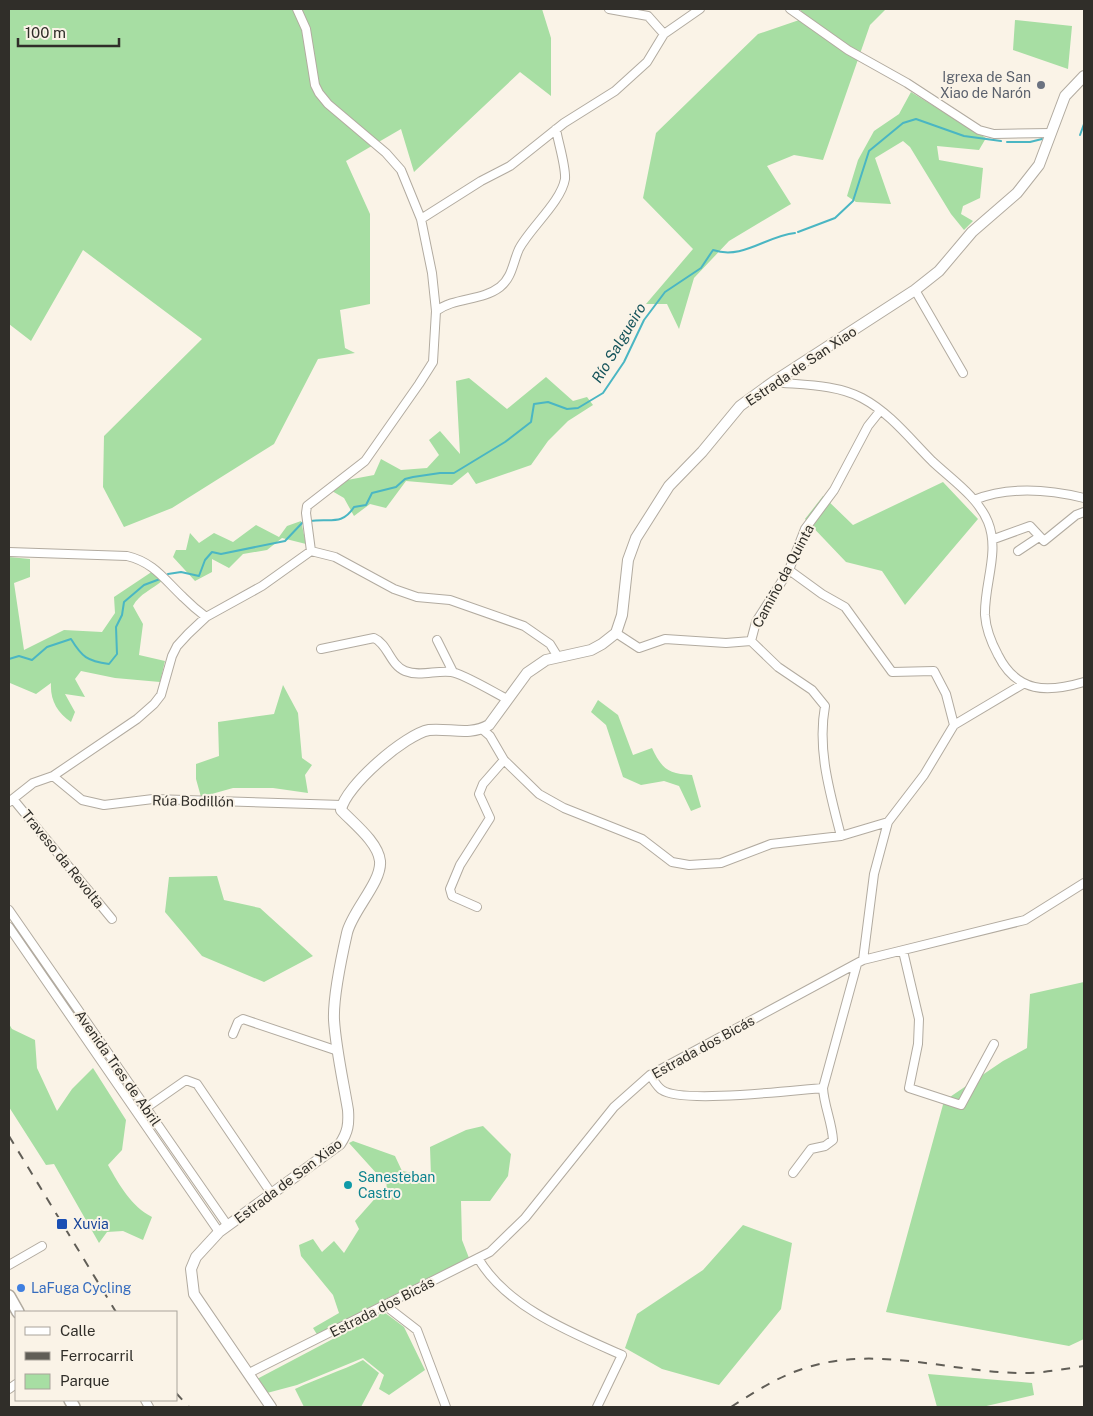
<svg xmlns="http://www.w3.org/2000/svg" width="1093" height="1416" font-family="'Public Sans',sans-serif">
	<rect width="100%" height="100%" fill="#faf3e7"/>
	<!-- green -->
	<path fill="#a7dea3" d="M9 9H542L551 38V96L520 72 414 172 401 129 346 161 370 214V304L340 310 345 348 355 353 318 359 274 444 172 508 124 527 103 487 104 436 202 339 83 250 31 341 9 324Z
		M800 9H886L870 25 823 160 794 155 767 166 791 204 729 241 694 278 679 329 667 304H646L693 249 643 198 656 133 758 34 805 18Z
		M1015 20 1072 26 1068 69 1013 50Z
		M911 92 986 138 979 150 937 146 939 160 983 168 980 198 963 206 961 214 973 221 964 230 951 214 910 147 903 141 875 158 891 204 856 202 847 196 858 160 874 131 899 114Z
		M546 377 573 401 587 397 593 405 568 421 548 441 531 465 476 484 468 472 452 485 406 481 386 508 370 504 354 516 344 498 332 491 342 481 374 475 381 459 401 470 427 468 439 455 429 440 440 431 460 454 456 381 469 378 507 409Z
		M943 482 978 519 905 605 882 571 846 562 805 519 823 496 853 525Z
		M301 521 306 544 282 538 267 550 243 554 229 568 212 559V572L195 581 173 557 176 550H186L190 533 199 543 214 533 233 542 256 525 279 537 287 526Z
		M9 557 30 559V577L14 583 24 650 64 630 102 632 115 613 114 597 153 571 163 580C153 589 139 594 133 606L143 624 139 655 165 661 160 682 115 678 81 671 75 679 85 697 65 694 75 712 71 722C57 712 50 700 51 683L36 694 10 683Z
		M283 685 298 713 302 758 312 765 305 775 308 793 273 788H233L201 797 196 779V764L219 756 218 722 274 714Z
		M598 700 618 715 633 755 652 748C662 769 668 774 692 775L701 807 691 811 679 786 664 781 641 785 623 777 606 725 591 712Z
		M217 876 224 900 260 908 313 956 264 982 202 956 165 912 169 877Z
		M1084 982V1339L1069 1346 886 1312 944 1101 1003 1061 1027 1048 1030 994Z
		M9 1024 12 1029 35 1040 37 1068 57 1111 72 1089 93 1068 126 1120 122 1150 108 1165C120 1186 131 1206 152 1217L143 1240 123 1231 107 1232 99 1243 54 1164 46 1165 9 1107Z
		M483 1126 511 1154 508 1176 490 1201H461L462 1240 469 1258 380 1302 318 1336 313 1328 339 1313 333 1295 301 1256 299 1245 313 1239 322 1252 334 1241 344 1253 359 1229 355 1221 387 1185 349 1143 353 1141 395 1156 402 1171 431 1176 430 1147 466 1130Z
		M743 1225 792 1243 781 1309 719 1385 662 1369 625 1348 637 1314 703 1270Z
		M384 1312 404 1327 425 1370 389 1395 379 1389 384 1375 363 1358 297 1385 267 1393 257 1379Z
		M363 1360 379 1373 361 1407H304L295 1389C318 1378 341 1371 363 1360Z
		M928 1374 1032 1383 1034 1395 982 1407H937Z"/>
	<g fill="none" stroke-linecap="round" stroke-linejoin="round">
		<!-- stream -->
		<path stroke="#4ab6c3" stroke-width="2" d="M1080 135 1084 124
			M1007 142H1030L1042 139
			M798 232 835 218 853 201 869 151 903 123 916 119 964 136 1001 141
			M310 521C330 518 342 526 354 507L366 505 372 493 396 487 405 479 413 477 440 473H454L505 442 531 422 534 404 548 402 567 409 578 408 603 393 624 362 644 320 665 292 701 268 713 250C743 260 766 236 795 233
			M168 574 181 572 199 576 205 560 212 552 221 554 285 541 303 522
			M9 659 19 656 32 660 47 647 71 639C82 657 87 661 109 664L117 654 116 627 122 615 124 602 144 585 160 579"/>
		<defs>
			<path id="street" d="M609 9 648 16 664 34
				M790 9 848 50 907 83 979 130 994 134 1051 133
				M421 219 481 181 510 166 564 123 615 91 647 62 664 34 700 9
				M915 290 963 373
				M436 311C455 297 482 301 500 287 512 278 513 262 519 249 530 228 561 202 565 179 566 166 558 142 556 129
				M773 382C801 385 836 384 862 398 890 413 910 439 932 461 951 479 978 497 988 522 1000 552 984 584 985 615 986 630 991 642 998 655 1017 693 1047 693 1084 682
				M974 500C1009 486 1047 489 1084 498
				M994 539 1030 526 1044 541 1076 515 1084 512
				M311 551 335 557 394 589 417 597 450 600 524 626 550 644 558 657
				M1018 551 1039 537
				M9 552 127 556C153 562 164 579 183 597 190 604 198 611 206 617
				M789 570 822 594 845 607 892 672 934 671 946 694 954 725
				M616 633 639 648 665 639 726 643 751 641 778 667 812 690 825 706C817 750 830 793 841 836
				M437 640 453 672
				M751 641 756 622 789 570 805 529 834 490 868 426 880 411
				M321 649 374 638C388 644 390 665 405 671 420 677 436 670 451 672 462 673 495 693 507 699
				M482 729 490 736 504 760 539 794 564 808 642 839 672 862 689 865 721 863 771 844 841 836 888 822
				M53 776 82 800 104 805 153 799 342 805
				M13 799 112 919
				M9 802 33 783 53 776 137 719 154 704 161 695 172 656 177 646 188 634 206 617 262 586 311 551 306 513 307 506 365 461 419 384 433 362 436 311 432 273 421 219 401 170 386 153 328 104 319 93 315 85 306 29 297 9
				M477 907 452 896 450 889 460 865 490 818 479 794 483 784 504 760
				M9 910 228 1226
				M9 927 219 1232
				M903 951 919 1019 918 1044 909 1088 961 1105 994 1044
				M863 960 874 874 888 822 924 775 954 725 1023 684
				M233 1034 238 1022 243 1019 338 1051
				M650 1075C653 1079 657 1087 662 1090 682 1104 794 1090 823 1088
				M143 1110 186 1080 197 1084 271 1193
				M793 1173 811 1149 825 1146 833 1140C832 1122 824 1106 823 1088L857 964
				M478 1258C506 1307 572 1333 622 1355L597 1407
				M9 1265 42 1246
				M386 1306 417 1330 446 1407
				M249 1373 490 1252 525 1218 614 1107 650 1075 863 960 1025 920 1084 883
				M9 1389 16 1384
				M145 1400 149 1407"/>
			<path id="secondary" d="M271 1407 194 1294 191 1269 196 1257 219 1232 340 1144C348 1132 349 1124 348 1110 343 1080 336 1050 334 1020 333 998 342 955 347 933 352 911 382 882 380 861 378 842 353 823 341 810 345 786 406 734 429 730 450 728 470 736 489 725L527 673 546 660 591 650 602 644 616 633 622 615 628 560 636 538 669 486 702 452 740 406 773 382 915 290 939 271 972 232 1017 193 1039 165 1065 96 1084 76"/>
			<path id="primary" d="M9 1296 18 1312
				M70 1400 74 1407"/>
		</defs>
		<!-- street casing -->
		<use href="#street" stroke="#b2aba0" stroke-width="10"/>
		<!-- secondary casing -->
		<use href="#secondary" stroke="#b2aba0" stroke-width="12"/>
		<!-- primary casing -->
		<use href="#primary" stroke="#b2aba0" stroke-width="14"/>
		<!-- street -->
		<use href="#street" stroke="#fff" stroke-width="8"/>
		<!-- secondary -->
		<use href="#secondary" stroke="#fff" stroke-width="10"/>
		<!-- primary -->
		<use href="#primary" stroke="#fff" stroke-width="11"/>
		<!-- rail -->
		<path stroke="#615e57" stroke-width="2" stroke-dasharray="9 9" stroke-linecap="butt" d="M9 1136 116 1312
			M176 1393 189 1407
			M731 1407C756 1391 782 1374 812 1366 882 1346 953 1373 1024 1373 1044 1373 1064 1369 1084 1366"/>
	</g>
	<!-- markers -->
	<circle fill="#6b7280" stroke="#faf3e7" stroke-width="2" cx="1041" cy="85" r="5"/>
	<circle fill="#0f9aa8" stroke="#faf3e7" stroke-width="2" cx="348" cy="1185" r="5"/>
	<rect fill="#1a4fb4" stroke="#faf3e7" stroke-width="2" x="56" y="1218" width="12" height="12" rx="2.5"/>
	<circle fill="#3f7fe0" stroke="#faf3e7" stroke-width="2" cx="21" cy="1288" r="5"/>
	<g text-anchor="middle" stroke-width="4" stroke-linejoin="round" paint-order="stroke">
		<!-- worship labels -->
		<g font-size="14" fill="#5b616d" stroke="#faf3e7" text-anchor="end">
			<text x="1031" y="82">Igrexa de San<tspan x="1031" dy="16">Xiao de Narón</tspan></text>
		</g>
		<!-- street labels -->
		<g font-size="14" fill="#302e29" stroke="#faf3e7">
			<text transform="translate(801 366) rotate(-34)" y="5">Estrada de San Xiao</text>
			<text transform="translate(783 576) rotate(-62)" y="5">Camiño da Quinta</text>
			<text transform="translate(193 801) rotate(1)" y="5">Rúa Bodillón</text>
			<text transform="translate(63 859) rotate(51)" y="5">Traveso da Revolta</text>
			<text transform="translate(703 1047) rotate(-29)" y="5">Estrada dos Bicás</text>
			<text transform="translate(118 1068) rotate(55)" y="5">Avenida Tres de Abril</text>
			<text transform="translate(288 1181) rotate(-37)" y="5">Estrada de San Xiao</text>
			<text transform="translate(382 1307) rotate(-27)" y="5">Estrada dos Bicás</text>
		</g>
		<!-- culture labels -->
		<g font-size="14" fill="#0d838f" stroke="#faf3e7" text-anchor="start">
			<text x="358" y="1182">Sanesteban<tspan x="358" dy="16">Castro</tspan></text>
		</g>
		<!-- transit labels -->
		<g font-size="14" fill="#164399" stroke="#faf3e7" text-anchor="start">
			<text x="73" y="1229">Xuvia</text>
		</g>
		<!-- shop labels -->
		<g font-size="14" fill="#366cbe" stroke="#faf3e7" text-anchor="start">
			<text x="31" y="1293">LaFuga Cycling</text>
		</g>
		<!-- water labels -->
		<g font-size="15" font-style="italic" fill="#16545b" stroke="#faf3e7">
			<text transform="translate(619 343) rotate(-59)" y="5">Río Salgueiro</text>
		</g>
	</g>
	<!-- border -->
	<rect width="1093" height="1416" fill="none" stroke="#302e29" stroke-width="20"/>
	<!-- legend -->
	<rect x="15" y="1311" width="162" height="90" fill="#faf3e7" stroke="#a9a49b"/>
	<rect x="25" y="1327" width="25" height="8" fill="#ffffff" stroke="#a9a49b"/>
	<text x="60" y="1336" font-size="15" fill="#302e29">Calle</text>
	<rect x="25" y="1352" width="25" height="8" fill="#615e57" stroke="#a9a49b"/>
	<text x="60" y="1361" font-size="15" fill="#302e29">Ferrocarril</text>
	<rect x="25" y="1374" width="25" height="15" fill="#a7dea3" stroke="#a9a49b"/>
	<text x="60" y="1386" font-size="15" fill="#302e29">Parque</text>
	<!-- scale -->
	<path d="M18 38v8h101v-8" fill="none" stroke="#302e29" stroke-width="2.5"/>
	<text x="25" y="38" font-size="15" fill="#302e29" stroke="#faf3e7" stroke-width="4" paint-order="stroke">100 m</text>
</svg>
